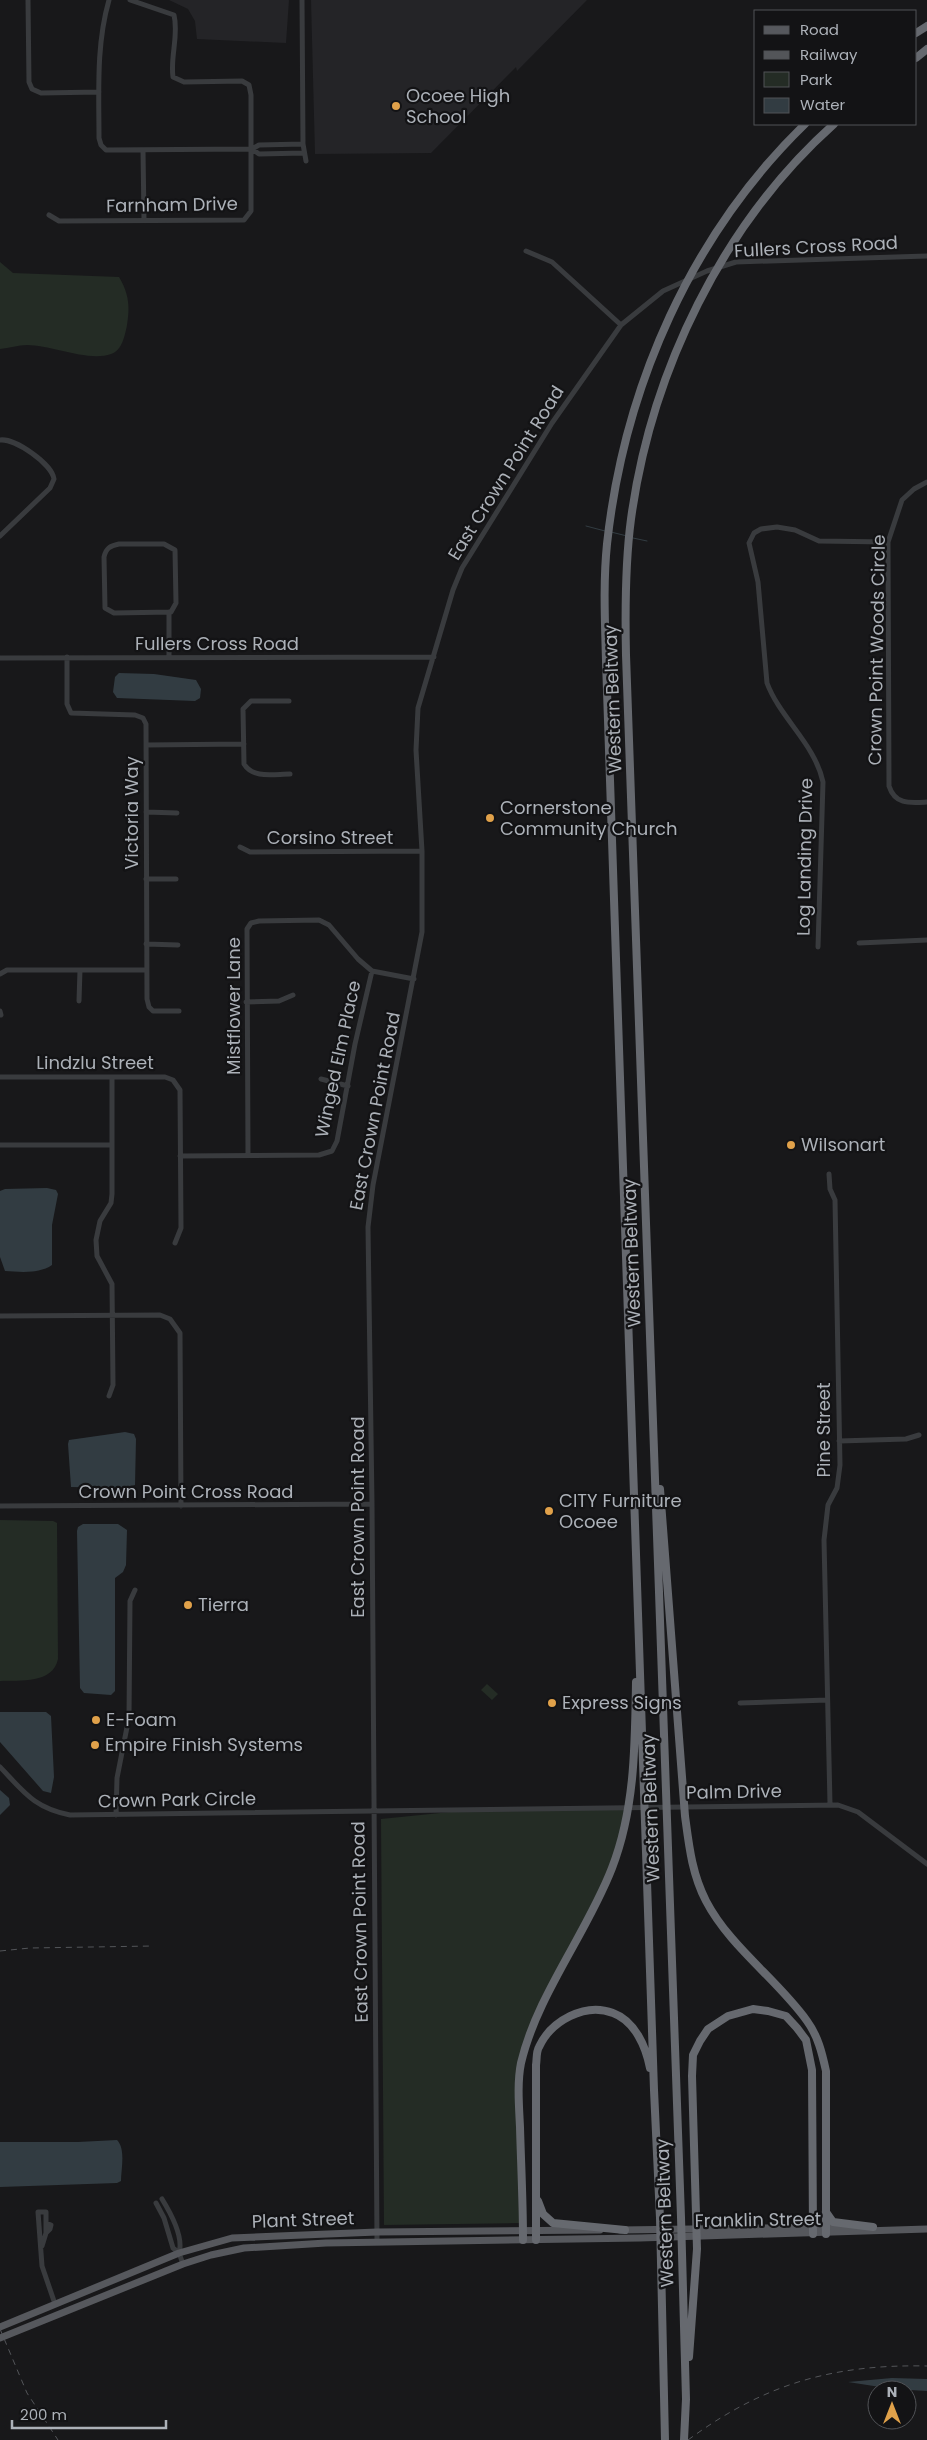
<svg xmlns="http://www.w3.org/2000/svg" width="927" height="2440" font-family="Poppins,sans-serif">
	<rect width="100%" height="100%" fill="#18181a"/>
	<!-- built -->
	<path fill="#242427" d="M169 0H289L286 43 197 39 195 21 188 9Z
		M311 0H587L517 71 516 67 431 153 315 154Z"/>
	<!-- green -->
	<path fill="#242c25" d="M0 262 13 273 119 277C129 294 130 306 127 325 125 335 122 351 111 354 88 362 51 345 27 345 18 345 9 348 0 349Z
		M0 1520 53 1521 57 1523 58 1659C53 1684 20 1680 0 1681Z
		M487 1684 498 1694 492 1700 481 1690Z
		M629 1807 612 1868 529 2035 518 2090 519 2223 384 2225 381 1819 460 1811Z"/>
	<!-- water -->
	<path fill="#323c42" d="M119 673 154 674 196 680 201 689 200 698 195 701 117 698 113 692 115 677Z
		M47 1188 56 1190 58 1194 52 1225V1265C39 1274 20 1272 5 1271L0 1257V1191L5 1189Z
		M125 1432 134 1434 136 1439 135 1485 119 1488 71 1487 68 1444 69 1440Z
		M83 1524H118L127 1530 126 1565 123 1572 115 1578V1691L111 1695 84 1693 80 1688 77 1531 78 1527Z
		M0 1712H46L51 1716 54 1777 51 1793 43 1791 0 1742Z
		M0 1790 9 1798 10 1805 0 1815Z
		M117 2140C126 2149 121 2169 121 2181L117 2183 0 2187V2142H78Z
		M892 2378 927 2379V2391L893 2389 848 2382Z"/>
	<g fill="none" stroke-linecap="round" stroke-linejoin="round">
		<!-- stream -->
		<path stroke="#323c42" stroke-width="1" d="M586 526 605 531
			M611 532 627 536
			M633 538 647 541"/>
		<!-- minor -->
		<path stroke="#393b3e" stroke-width="5" d="M28 0 29 82 32 89 41 93 99 92
			M109 0C96 45 99 92 99 138L101 145 106 150 252 149 259 145 303 144
			M302 0 303 144 306 161
			M252 149 259 154 304 153
			M143 150 144 220
			M49 215 59 221 244 220 251 211V95L249 85 242 81 184 82 173 77C170 57 179 35 174 15L130 0
			M526 251 552 262 621 325
			M0 440C15 438 52 464 54 479L50 488 0 536
			M927 482 914 489 902 500 888 542 889 786C895 805 910 803 927 802
			M119 544H164L175 550 176 603 171 612 114 613 105 608 104 557C106 548 110 546 119 544Z
			M169 612V657
			M67 657V704L71 713 135 715 143 718 146 724 147 999 149 1007 153 1011H179
			M0 658 434 657
			M289 701H251L243 709 244 764C253 779 274 774 290 774
			M146 745 244 744
			M146 812 177 813
			M240 847 250 852 422 851
			M146 879H176
			M859 943 927 940
			M146 944 178 945
			M818 947 823 782C815 744 780 718 767 683L758 582 749 543 754 533 761 529 777 527 795 530 819 541 888 542
			M0 974 7 970H146
			M79 1001 80 970
			M246 1002 279 1001 293 995
			M0 1011 1 1015
			M0 1077H165L173 1080 180 1090 181 1228 175 1243
			M321 1079 348 1086
			M0 1145H111
			M248 1155 247 929 251 923 259 921 319 920 329 925 358 959 372 971 414 979
			M180 1156 319 1155 332 1151 337 1141 355 1044 372 971
			M829 1174 830 1189 835 1200 840 1465 837 1488 828 1505 824 1540 830 1804
			M0 1316 160 1315 170 1319 180 1333 181 1506
			M109 1396 113 1385 112 1284 97 1256 96 1240 100 1221 111 1203 112 1194V1077
			M839 1441 906 1439 919 1435
			M0 1506 372 1504
			M740 1703 827 1700
			M0 1767C24 1792 34 1808 70 1815L838 1805 858 1812 927 1864
			M116 1815 117 1778 129 1717 130 1601 135 1590
			M162 2199C170 2212 184 2237 179 2253
			M156 2203 164 2218 173 2248 179 2253 183 2264
			M46 2223 51 2225 50 2229 46 2233
			M377 2242 372 1504 368 1227 373 1185 422 932V851L416 750 418 708 453 590 462 568 552 423 621 325 663 291 707 271 736 262 927 256
			M42 2246 46 2233V2212H38L42 2266 55 2304"/>
		<!-- major -->
		<path stroke="#56585d" stroke-width="7" d="M620 2230 847 2227
			M0 2327 179 2253 232 2238 377 2232 600 2230
			M0 2338 183 2264 211 2255 244 2248 326 2243 640 2238 927 2229"/>
		<!-- highway -->
		<path stroke="#66696f" stroke-width="8" d="M916 33 927 26
			M916 58 927 49
			M660 1489 685 1816C689 1846 692 1874 706 1901 730 1947 777 1979 807 2021 818 2036 822 2053 826 2071V2234
			M538 2201 543 2214 553 2223 625 2230
			M826 2212 833 2222 873 2227
			M523 2240C523 2202 521 2164 520 2127 519 2106 517 2083 521 2063 537 1995 587 1933 612 1868 635 1809 635 1745 636 1682
			M536 2240V2065C537 2059 536 2052 539 2047 551 2021 585 2002 613 2013 635 2021 646 2047 650 2068
			M689 2357 697 2249 692 2076 693 2055 700 2041 708 2029 728 2016 753 2009 768 2011 786 2016 797 2028 806 2040 812 2070 813 2234
			M665 2440 660 2218 654 2090 606 661C605 622 603 583 607 544 624 387 691 235 805 124
			M684 2440 686 2399 681 2217 626 655C625 610 625 564 631 519 651 372 722 224 834 124"/>
		<!-- rail -->
		<path stroke="#535559" stroke-width="1" stroke-dasharray="6 5" stroke-linecap="butt" d="M0 1951 30 1948 153 1946
			M0 2329 27 2393 58 2440
			M688 2440C764 2384 833 2364 927 2366"/>
	</g>
	<!-- markers -->
	<g fill="#e0a14a" stroke="#131315" stroke-width="2">
		<circle cx="396" cy="106" r="5"/>
		<circle cx="490" cy="818" r="5"/>
		<circle cx="791" cy="1145" r="5"/>
		<circle cx="549" cy="1511" r="5"/>
		<circle cx="188" cy="1605" r="5"/>
		<circle cx="552" cy="1703" r="5"/>
		<circle cx="96" cy="1720" r="5"/>
		<circle cx="95" cy="1745" r="5"/>
	</g>
	<g text-anchor="middle" stroke-width="4.5" stroke-linejoin="round" paint-order="stroke">
		<!-- poi labels -->
		<g font-size="18" fill="#acb1b8" stroke="#131315" text-anchor="start">
			<text x="406" y="102">Ocoee High<tspan x="406" dy="21">School</tspan></text>
			<text x="500" y="814">Cornerstone<tspan x="500" dy="21">Community Church</tspan></text>
			<text x="801" y="1151">Wilsonart</text>
			<text x="559" y="1507">CITY Furniture<tspan x="559" dy="21">Ocoee</tspan></text>
			<text x="198" y="1611">Tierra</text>
			<text x="562" y="1709">Express Signs</text>
			<text x="106" y="1726">E-Foam</text>
			<text x="105" y="1751">Empire Finish Systems</text>
		</g>
		<!-- street labels -->
		<g font-size="18" fill="#acb1b8" stroke="#131315">
			<text transform="translate(172 205) rotate(-1)" y="6">Farnham Drive</text>
			<text transform="translate(816 247) rotate(-3)" y="6">Fullers Cross Road</text>
			<text transform="translate(506 473) rotate(-58)" y="6">East Crown Point Road</text>
			<text x="217" y="650">Fullers Cross Road</text>
			<text transform="translate(877 650) rotate(-89)" y="6">Crown Point Woods Circle</text>
			<text transform="translate(613 699) rotate(-92)" y="6">Western Beltway</text>
			<text transform="translate(132 813) rotate(-90)" y="6">Victoria Way</text>
			<text x="330" y="844">Corsino Street</text>
			<text transform="translate(805 857) rotate(-89)" y="6">Log Landing Drive</text>
			<text transform="translate(234 1006) rotate(-90)" y="6">Mistflower Lane</text>
			<text transform="translate(338 1059) rotate(-78)" y="6">Winged Elm Place</text>
			<text x="95" y="1069">Lindzlu Street</text>
			<text transform="translate(375 1111) rotate(-79)" y="6">East Crown Point Road</text>
			<text transform="translate(632 1253) rotate(-92)" y="6">Western Beltway</text>
			<text transform="translate(824 1430) rotate(-90)" y="6">Pine Street</text>
			<text x="186" y="1498">Crown Point Cross Road</text>
			<text transform="translate(358 1517) rotate(-90)" y="6">East Crown Point Road</text>
			<text transform="translate(734 1792) rotate(-1)" y="6">Palm Drive</text>
			<text transform="translate(177 1800) rotate(-1)" y="6">Crown Park Circle</text>
			<text transform="translate(651 1808) rotate(-92)" y="6">Western Beltway</text>
			<text transform="translate(360 1922) rotate(-91)" y="6">East Crown Point Road</text>
			<text transform="translate(665 2213) rotate(-92)" y="6">Western Beltway</text>
			<text transform="translate(303 2220) rotate(-2)" y="6">Plant Street</text>
			<text transform="translate(758 2220) rotate(-1)" y="6">Franklin Street</text>
		</g>
	</g>
	<!-- legend -->
	<rect x="754" y="10" width="162" height="115" fill="#131315" stroke="#505256"/>
	<rect x="764" y="26" width="25" height="8" fill="#56585d" stroke="#505256"/>
	<text x="800" y="35" font-size="15" fill="#acb1b8">Road</text>
	<rect x="764" y="51" width="25" height="8" fill="#535559" stroke="#505256"/>
	<text x="800" y="60" font-size="15" fill="#acb1b8">Railway</text>
	<rect x="764" y="72" width="25" height="15" fill="#242c25" stroke="#505256"/>
	<text x="800" y="85" font-size="15" fill="#acb1b8">Park</text>
	<rect x="764" y="98" width="25" height="15" fill="#323c42" stroke="#505256"/>
	<text x="800" y="110" font-size="15" fill="#acb1b8">Water</text>
	<!-- north arrow -->
	<g transform="translate(892 2405)"><circle r="24" fill="#131315" stroke="#505256"/>
	<path d="M0-4L9 19L0 12L-9 19Z" fill="#e0a14a"/>
	<text y="-8" font-size="14" font-weight="bold" text-anchor="middle" fill="#acb1b8">N</text>
	</g>
	<!-- scale -->
	<path d="M12 2420v8h154v-8" fill="none" stroke="#acb1b8" stroke-width="2.5"/>
	<text x="20" y="2420" font-size="15" fill="#acb1b8" stroke="#131315" stroke-width="4" paint-order="stroke">200 m</text>
</svg>
